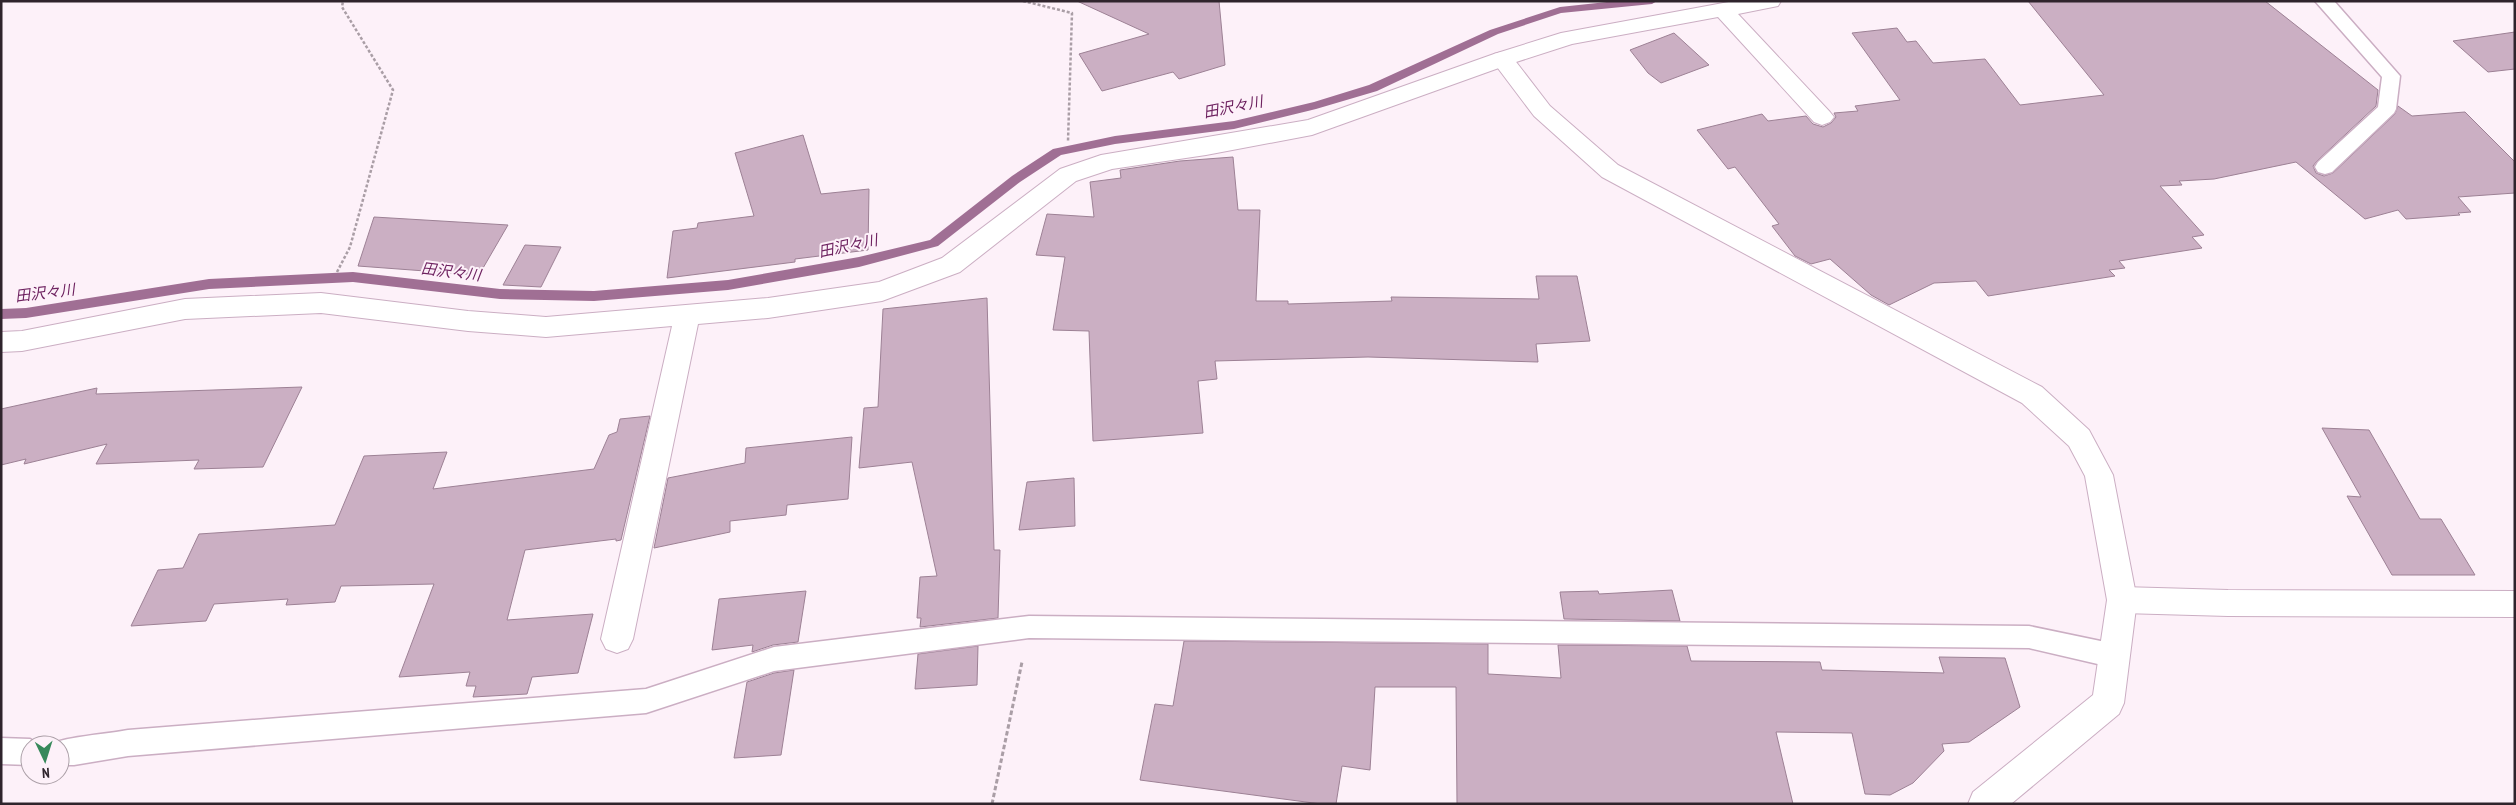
<svg xmlns="http://www.w3.org/2000/svg" width="2516" height="805" font-family="'PT Sans Narrow','Noto Sans JP',sans-serif">
	<rect width="100%" height="100%" fill="#fdf1f9"/>
	<g fill="none" stroke-linecap="round" stroke-linejoin="round">
		<!-- stream -->
		<path fill="#a06f94" fill-rule="evenodd" d="M1616 1H1657L1652 4 1561 13 1498 34 1377 91 1316 109 1234 129 1115 144 1061 155 1020 182 938 246 859 267 728 290 594 301 500 299 353 282 209 289 26 318 1 319V309L26 308 209 279 353 272 500 289 594 291 728 280 859 257 930 240 1012 176 1053 149 1115 136 1234 121 1314 102 1369 85 1490 30 1560 7Z"/>
	</g>
	<!-- building -->
	<path fill="#cbafc3" stroke="#9d8195" d="M1077 1H1219L1225 65 1179 79 1173 72 1102 91 1079 54 1149 34Z
		M2028 1H2265L2378 90 2376 106 2317 161 2313 166 2316 173 2324 176 2333 173 2395 114 2398 106 2412 116 2465 112 2515 162V193L2458 197 2471 212 2458 213 2460 215 2406 219 2398 210 2365 219 2296 162 2214 179 2179 181 2182 185 2160 186 2204 235 2192 237 2202 248 2119 261 2125 268 2109 270 2115 276 1988 296 1976 281 1934 283 1889 305 1871 295 1830 259 1811 264 1795 256 1772 226 1779 224 1735 167 1728 169 1697 130 1762 114 1768 121 1806 116 1813 124 1823 127 1831 123 1836 117 1834 113 1858 111 1855 106 1900 100 1852 33 1897 28 1907 42 1916 41 1933 63 1985 59 2020 105 2104 95Z
		M2515 32V69L2488 72 2453 41Z
		M1674 33 1709 65 1661 83 1648 73 1630 50Z
		M803 135 821 194 869 189 868 250 795 259V262L667 278 673 231 697 228 698 223 754 216 735 153Z
		M1233 157 1238 210H1260L1256 301H1288V304L1392 301 1391 297 1539 299 1536 276H1577L1590 341 1536 344 1538 362 1368 357 1215 361 1217 379 1198 381 1203 433 1093 441 1089 331 1053 330 1065 257 1036 255 1047 214 1094 217 1090 182 1121 178 1120 170 1180 161Z
		M374 217 508 225 479 275 358 266Z
		M525 245 561 247 541 287 503 285Z
		M987 298 994 550H1000L998 618 920 627 921 618H917L920 577 937 576 912 462 859 468 864 408 878 407 883 309Z
		M302 387 263 467 194 469 199 460 96 464 107 444 24 464 26 459 1 465V409L97 388 96 394Z
		M650 416 621 540 616 541V539L525 550 507 620 593 614 578 673 532 677 527 694 473 697 476 686H466L470 672 399 677 434 584 341 586 335 602 286 605 288 599 214 604 206 621 131 626 158 570 183 568 199 534 335 525 364 456 447 452 433 489 594 469 609 435 617 432 620 419Z
		M2322 428 2369 430 2420 519H2441L2475 575H2392L2347 496 2361 497Z
		M852 437 848 499 787 505 786 515 730 521V532L654 548 668 478 745 463 746 448Z
		M1074 478 1075 526 1019 530 1027 482Z
		M1672 590 1680 621 1564 619 1560 592 1598 591 1599 594Z
		M806 591 798 642 773 645 752 652 753 645 712 650 719 599Z
		M1184 641 1488 644V674L1561 678 1558 645 1687 646 1691 661 1820 662 1822 670 1944 673 1939 657 2005 658 2020 707 1969 742 1942 744 1944 751 1913 783 1890 795 1865 794 1852 733 1776 732 1793 804H1457L1456 687H1375L1370 770 1342 766 1336 804H1321L1140 780 1155 704 1173 706Z
		M978 646 977 685 915 689 918 654Z
		M794 670 781 755 734 758 747 682 774 673Z"/>
	<g fill="none" stroke-linecap="round" stroke-linejoin="round">
		<defs>
			<path id="service" d="M2315 1H2334L2400 76 2396 109 2394 113 2332 172 2325 174 2318 172 2315 167 2318 162 2378 107 2382 77Z
				M1029 616 2029 626 2115 644 2124 648 2128 656 2124 664 2115 668 2029 648 1029 638 774 671 646 713 128 756 74 765H60V745H50C56 738 114 733 128 730L646 689 774 647Z
				M1 738 30 739 40 745H30V765L1 764Z"/>
			<path id="minor" d="M1734 1H1781L1778 6 1738 14 1830 112 1834 117 1830 122 1822 125 1814 122 1718 17 1572 44 1510 64 1312 135 1206 155 1112 169 1076 181 960 272 882 301 768 318 698 324 633 639 628 649 617 653 606 649 601 639 672 326 546 337 468 331 321 313 185 319 22 351 1 352V332L22 331 185 299 321 293 468 311 546 317 768 298 879 282 942 258 1060 169 1101 155 1308 120 1494 54 1561 33Z
				M2122 587 2228 590 2515 591V617L2228 616 2122 613 2111 609 2107 600 2111 591Z"/>
			<path id="tertiary" d="M1502 52 1510 54 1550 106 1618 165 2042 387 2089 430 2113 475 2137 600 2124 703 2119 714 2011 804H1968L1973 792 2093 695 2107 600 2085 476 2069 446 2022 403 1602 177 1534 116 1491 59 1494 54Z"/>
		</defs>
		<!-- service casing -->
		<use href="#service" stroke="#cbaec3" stroke-width="3"/>
		<!-- minor casing -->
		<use href="#minor" stroke="#cbaec3" stroke-width="2"/>
		<!-- tertiary casing -->
		<use href="#tertiary" stroke="#cbaec3" stroke-width="2"/>
		<!-- path-far1 -->
		<path stroke="#aa9ea6" stroke-width="2.5" stroke-dasharray="3 2" stroke-linecap="butt" d="M1023 1 1072 13 1068 141
			M337 272 350 247 393 90 342 7 343 1"/>
		<!-- path -->
		<path stroke="#aa9ea6" stroke-width="3" stroke-dasharray="4.5 2.5" stroke-linecap="butt" d="M992 804 1022 662"/>
		<!-- service -->
		<use href="#service" fill="#fff" fill-rule="evenodd"/>
		<!-- minor -->
		<use href="#minor" fill="#fff" fill-rule="evenodd"/>
		<!-- tertiary -->
		<use href="#tertiary" fill="#fff" fill-rule="evenodd"/>
	</g>
	<g text-anchor="middle" stroke-width="4" stroke-linejoin="round" paint-order="stroke">
		<!-- water labels -->
		<g font-size="15" font-style="italic" fill="#6e2260" stroke="#fdf1f9">
			<text transform="translate(1233 107) rotate(-11)" y="5">田沢々川</text>
			<text transform="translate(848 246) rotate(-12)" y="5">田沢々川</text>
			<text transform="translate(451 272) rotate(7)" y="5">田沢々川</text>
			<text transform="translate(45 293) rotate(-7)" y="5">田沢々川</text>
		</g>
	</g>
	<!-- border -->
	<rect width="2516" height="805" fill="none" stroke="#2f242c" stroke-width="5"/>
	<!-- north arrow -->
	<g transform="translate(45 760) rotate(176)"><circle r="24" fill="#fdf1f9" stroke="#ab9fa7"/>
	<path d="M0-4L9 19L0 12L-9 19Z" fill="#37895b"/>
	<text y="-8" font-size="14" font-weight="bold" text-anchor="middle" fill="#2f242c">N</text>
	</g>
</svg>
